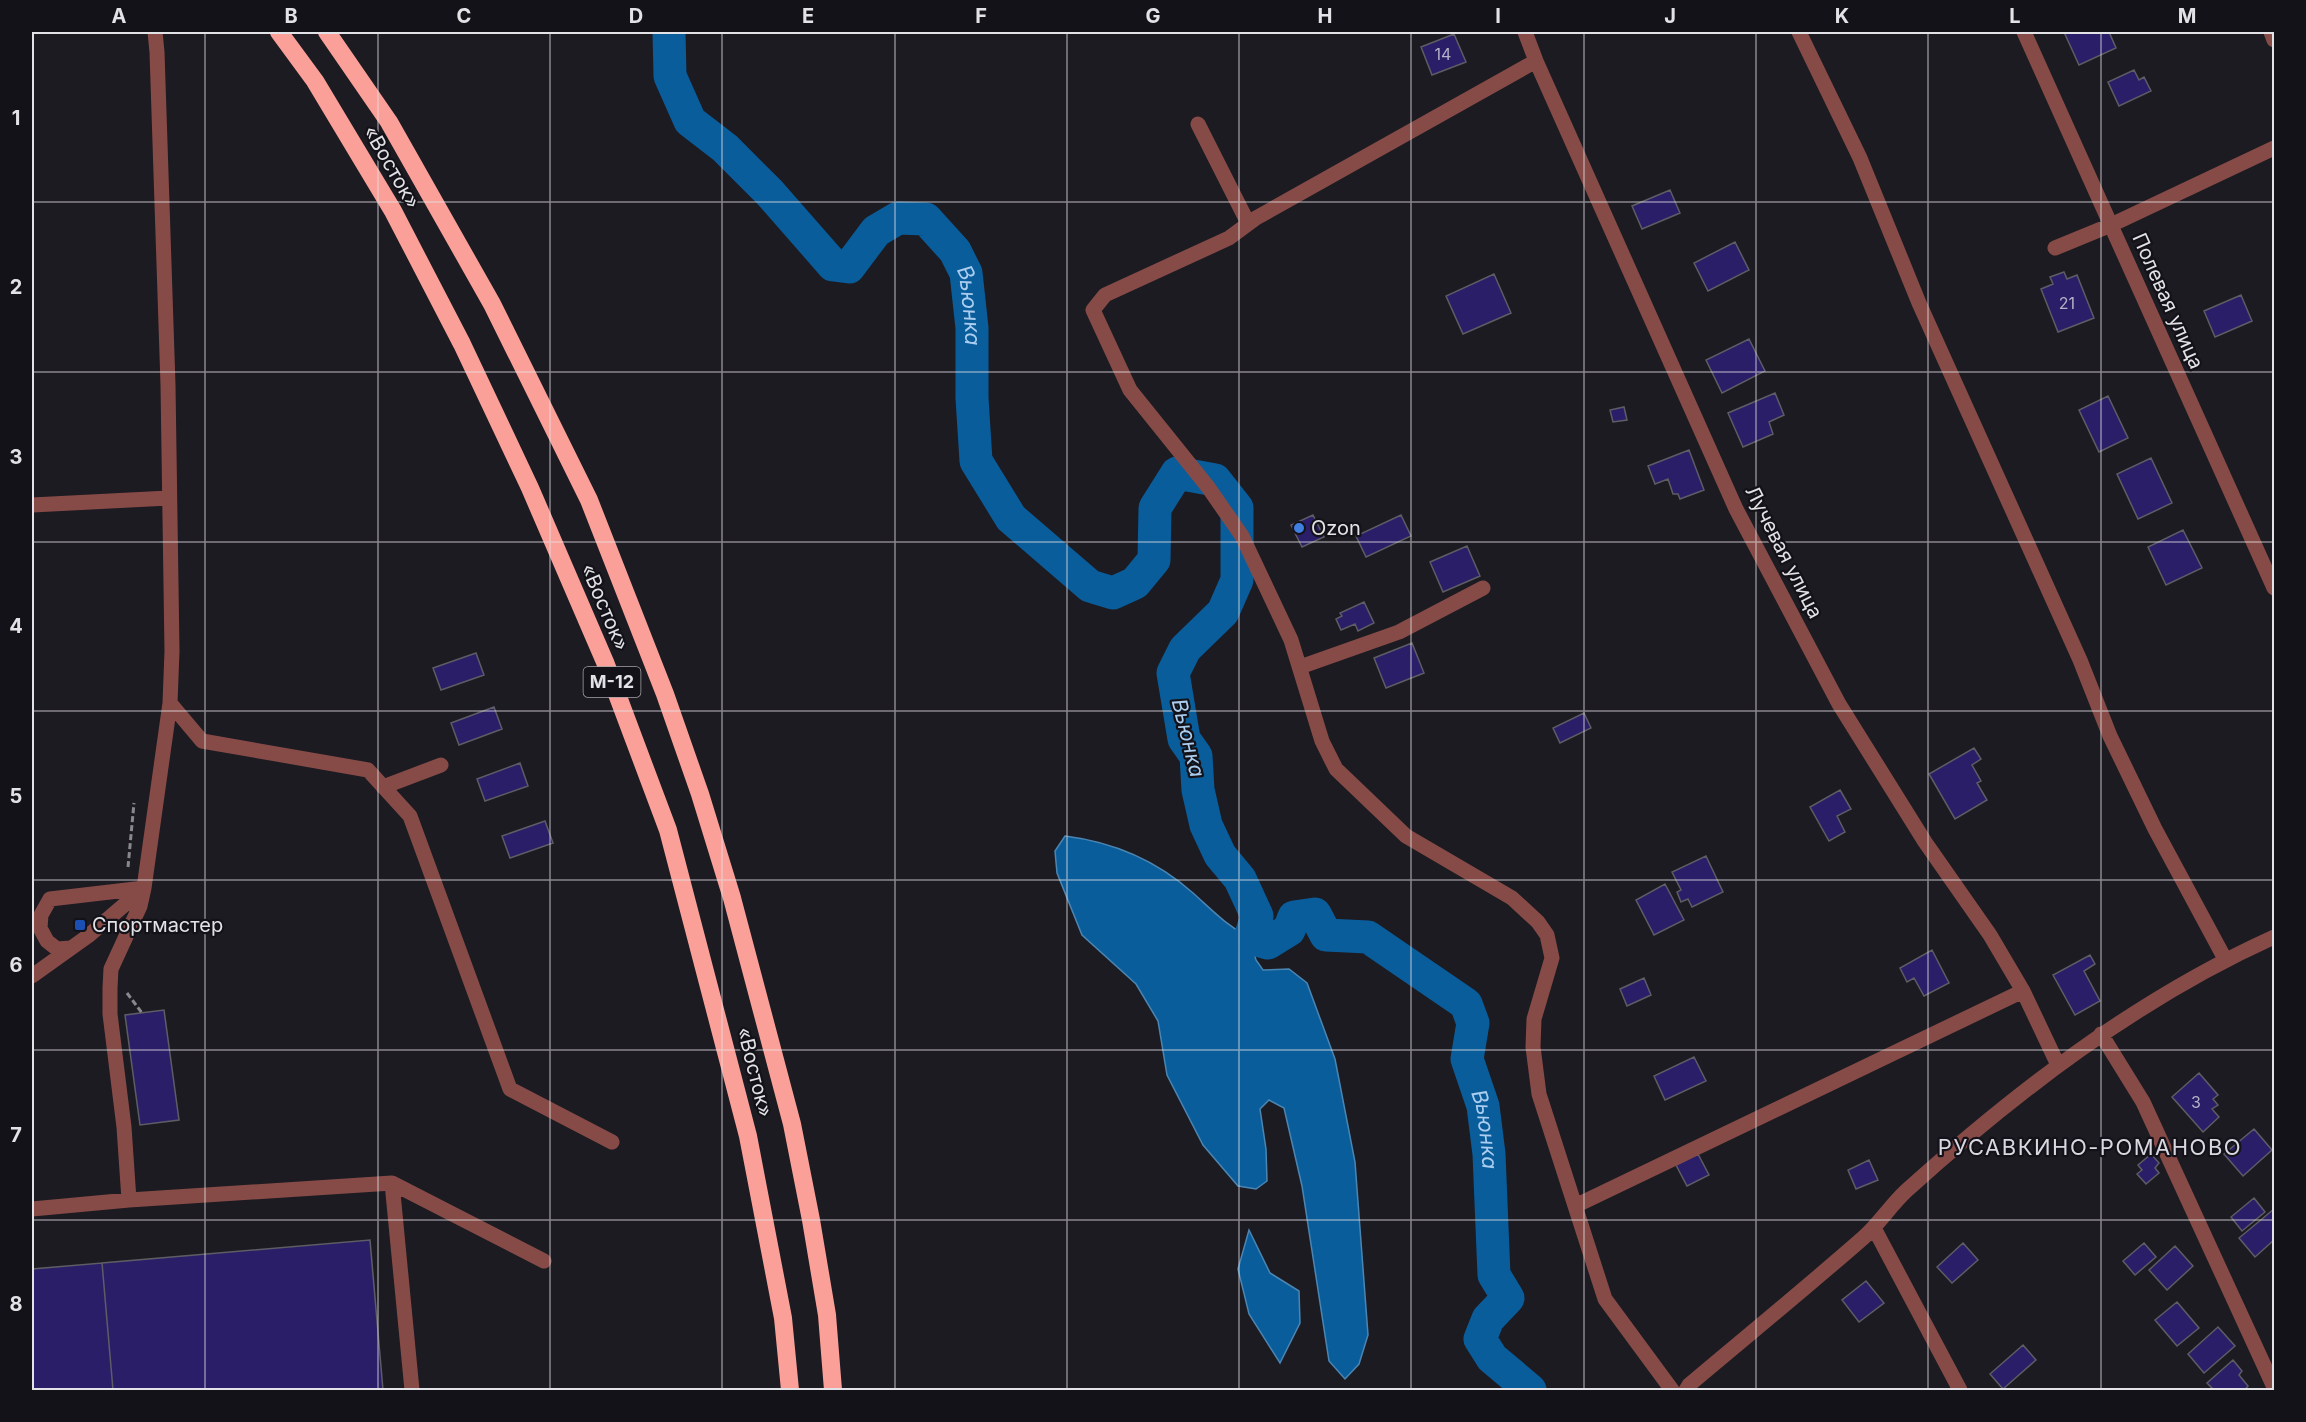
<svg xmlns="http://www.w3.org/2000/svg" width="2306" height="1422" font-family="Inter,sans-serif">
	<rect width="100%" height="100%" fill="#1c1b22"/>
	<!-- water -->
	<path fill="#0a5d9b" stroke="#4b85b2" stroke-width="1.5" d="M1065 836C1113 842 1156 860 1193 893 1213 911 1226 925 1250 938L1256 960 1263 970 1289 969 1307 983 1335 1059 1355 1162 1368 1335 1359 1364 1345 1379 1329 1361 1302 1186 1284 1108 1269 1100 1260 1109 1266 1149 1267 1181 1256 1189 1238 1186 1203 1145 1167 1075 1158 1021 1136 984 1082 935 1057 873 1055 851Z
		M1249 1230 1270 1273 1299 1291 1300 1323 1280 1363 1249 1314 1238 1269Z"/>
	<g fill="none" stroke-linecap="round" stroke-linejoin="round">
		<!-- river -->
		<path stroke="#0a5d9b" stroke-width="33" id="s1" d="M669 32 670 76 690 121 725 148 769 192 833 265 849 267 876 231 898 218 926 219 955 251 966 273 972 328V398L976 461 1011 518 1090 586 1113 593 1135 583 1154 560 1155 508 1177 473 1215 480 1237 508V580L1223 612 1185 649 1173 673 1184 739 1196 756 1198 790 1206 825 1220 855 1240 879 1257 916 1250 938 1268 943 1289 930 1294 917 1315 914 1326 935 1368 937 1466 1004 1473 1023 1467 1059 1483 1106 1489 1154 1494 1275 1508 1298 1488 1319 1480 1339 1492 1358 1530 1390"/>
	</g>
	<!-- building -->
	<path fill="#2b1e68" stroke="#5d5d65" stroke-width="1.5" d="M2064 32H2109L2116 48 2079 65Z
		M1454 34 1466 62 1432 75 1421 47Z
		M2134 70 2139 80 2144 77 2151 91 2119 106 2108 82Z
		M1670 190 1680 213 1642 229 1632 206Z
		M1735 242 1749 270 1708 291 1694 263Z
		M2064 272 2067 279 2077 275 2094 318 2058 332 2041 289 2053 284 2050 277Z
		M1494 274 1511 313 1463 334 1446 296Z
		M2241 295 2252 321 2215 337 2204 311Z
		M1749 339 1765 371 1722 393 1706 360Z
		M1775 393 1784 415 1769 422 1773 434 1743 447 1728 413Z
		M2108 396 2128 438 2099 452 2079 410Z
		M1624 407 1627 420 1613 422 1610 410Z
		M1689 450 1704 490 1680 499 1678 494H1673L1668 479 1655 484 1648 466Z
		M2151 458 2172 503 2138 519 2117 474Z
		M1313 515 1324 537 1302 547 1291 525Z
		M1401 515 1411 536 1366 557 1356 536Z
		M2183 530 2202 568 2166 585 2148 547Z
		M1467 546 1480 576 1443 592 1430 562Z
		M1364 602 1374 623 1358 631 1355 624 1341 630 1336 619 1342 616 1340 613Z
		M1412 643 1424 673 1386 688 1374 658Z
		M476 653 484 675 441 690 433 668Z
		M494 707 502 729 459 745 451 723Z
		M1584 713 1591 728 1560 743 1553 728Z
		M1974 748 1981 759 1972 765 1981 781 1977 783 1987 800 1955 819 1929 774Z
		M520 763 528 786 485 801 477 779Z
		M1840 790 1851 809 1837 816 1845 832 1829 841 1810 807Z
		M545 821 553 843 510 858 502 836Z
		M1706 856 1723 892 1692 907 1688 899 1681 902 1677 892 1681 890 1672 872Z
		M1665 884 1684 920 1654 935 1636 900Z
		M1932 950 1949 983 1924 996 1914 978 1907 982 1900 968Z
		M2090 955 2095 964 2084 971 2100 1001 2075 1015 2053 975Z
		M1644 978 1651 995 1627 1006 1620 989Z
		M164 1010 179 1120 140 1125 125 1015Z
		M1694 1057 1706 1081 1665 1100 1654 1076Z
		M2199 1073 2218 1095 2213 1099 2218 1105 2212 1109 2219 1117 2203 1132 2172 1097Z
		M2254 1129 2272 1150 2243 1176 2224 1154Z
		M1698 1154 1709 1175 1687 1186 1676 1165Z
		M2151 1154 2159 1163 2155 1168 2159 1173 2146 1184 2137 1174 2142 1170 2138 1165Z
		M1869 1160 1878 1180 1856 1189 1848 1170Z
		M2254 1198 2265 1212 2242 1231 2231 1217Z
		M2274 1209V1240L2255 1257 2239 1238Z
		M370 1240 383 1390H113L102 1263Z
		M1963 1243 1978 1260 1952 1283 1937 1267Z
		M2144 1243 2156 1257 2135 1275 2123 1261Z
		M2175 1246 2193 1266 2167 1290 2149 1270Z
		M102 1263 113 1390H32V1269Z
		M1866 1281 1884 1303 1859 1322 1842 1300Z
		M2177 1302 2199 1328 2177 1346 2155 1320Z
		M2218 1327 2235 1346 2204 1373 2188 1354Z
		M2023 1345 2036 1360 2003 1389 1990 1374Z
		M2233 1360 2242 1371 2239 1375 2248 1386 2245 1390H2214L2207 1383Z"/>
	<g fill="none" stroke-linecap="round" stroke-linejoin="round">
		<!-- path -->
		<path stroke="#89888d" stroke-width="3" stroke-dasharray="6 3" stroke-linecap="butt" d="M128 867 134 803
			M127 993 142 1013"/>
		<!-- minor -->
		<path stroke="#874b47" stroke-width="15" d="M1525 32 1536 61 1736 509 1839 704 1925 842 1990 935 2023 991 2058 1065
			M1799 32 1860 158 1919 303 2080 660 2110 736 2155 829 2225 959
			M2024 32 2274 588
			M2271 32 2274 40
			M1536 61 1256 218 1229 238 1105 295 1093 310 1130 390 1208 487 1242 536 1291 640 1322 741 1336 769 1406 836 1512 898 1538 922 1547 935 1552 958 1534 1019 1533 1047 1539 1094 1605 1299 1672 1390
			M1198 124 1248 223
			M2055 248 2111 225 2274 148
			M32 505 169 498
			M1300 667 1399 632 1483 588
			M170 703 202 741 368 770 410 816 510 1089 612 1142
			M383 787 441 765
			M71 948 57 949 47 941 40 928 41 915 50 899 144 888
			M32 976 88 936 144 888
			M2101 1034 2143 1102 2274 1387
			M392 1183 544 1261
			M129 1200 124 1127 110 1014V988L111 969 140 906 144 888 170 703 172 651 168 385 157 52 155 32
			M1575 1206 2023 991
			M32 1209 129 1200 392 1183 412 1390
			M1874 1228 1960 1390
			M1686 1390 1689 1385C1747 1336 1806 1288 1863 1238 1879 1224 1890 1206 1906 1191 2017 1091 2137 999 2274 937"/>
		<!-- highway -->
		<path stroke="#fba099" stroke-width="18" d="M279 32 315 81 393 211 462 344 530 488 605 662 668 830 748 1136 783 1318 790 1390
			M327 32 389 122 492 304 589 500 665 694 700 794 732 898 792 1124 811 1220 827 1315 833 1390"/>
	</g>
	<!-- grid -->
	<path fill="none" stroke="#e3e2e6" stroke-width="1.5" stroke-opacity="0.55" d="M205 32V1390M378 32V1390M550 32V1390M722 32V1390M895 32V1390M1067 32V1390M1239 32V1390M1411 32V1390M1584 32V1390M1756 32V1390M1928 32V1390M2101 32V1390M32 202H2274M32 372H2274M32 542H2274M32 711H2274M32 880H2274M32 1050H2274M32 1220H2274"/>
	<!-- markers -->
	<circle fill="#3f7fe0" stroke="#131218" stroke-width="2" cx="1299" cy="528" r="6"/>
	<rect fill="#1a4fb4" stroke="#131218" stroke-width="2" x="74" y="919" width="12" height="12" rx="3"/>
	<g text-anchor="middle" stroke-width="4.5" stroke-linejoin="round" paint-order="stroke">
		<!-- number labels -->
		<g font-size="16" fill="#b5b1c6">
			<text x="1443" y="60">14</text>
			<text x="2067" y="309">21</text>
			<text x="2196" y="1108">3</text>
		</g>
		<!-- shield labels -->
		<rect fill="#131218" stroke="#a5a4a8" stroke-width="1.5" x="583.5" y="667" width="57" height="30" rx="4.5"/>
		<g font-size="18" font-weight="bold" fill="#e3e2e6">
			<text x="612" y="688">М-12</text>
		</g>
		<!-- street labels -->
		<g font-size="20" fill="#e3e2e6" stroke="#131218">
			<text transform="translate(392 167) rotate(60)" y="7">«Восток»</text>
			<text transform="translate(2168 301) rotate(66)" y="7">Полевая улица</text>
			<text transform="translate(1784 552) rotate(63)" y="7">Лучевая улица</text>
			<text transform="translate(605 607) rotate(67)" y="7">«Восток»</text>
			<text transform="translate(755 1072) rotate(76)" y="7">«Восток»</text>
		</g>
		<!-- poi labels -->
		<g font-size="20" fill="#e3e2e6" stroke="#131218" text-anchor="start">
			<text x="1311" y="535">Ozon</text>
			<text x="92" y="932">Спортмастер</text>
		</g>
		<!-- water labels -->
		<g font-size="21" font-style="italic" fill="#abcef0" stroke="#131218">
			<text dy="7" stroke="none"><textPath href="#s1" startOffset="512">Вьюнка</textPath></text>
			<text transform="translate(1188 738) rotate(76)" y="7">Вьюнка</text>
			<text dy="7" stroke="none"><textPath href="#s1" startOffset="1950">Вьюнка</textPath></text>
		</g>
		<!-- quarter labels -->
		<g font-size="22" letter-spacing="1.5" fill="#d9d7e0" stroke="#131218">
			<text x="2090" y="1155">РУСАВКИНО-РОМАНОВО</text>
		</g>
	</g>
	<!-- border -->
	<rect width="2306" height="1422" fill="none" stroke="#131218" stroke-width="66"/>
	<rect x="33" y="33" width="2240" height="1356" fill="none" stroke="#e3e2e6" stroke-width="2"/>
	<g font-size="20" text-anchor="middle" font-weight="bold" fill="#e3e2e6">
		<text x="119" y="23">A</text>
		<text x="291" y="23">B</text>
		<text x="464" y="23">C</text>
		<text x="636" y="23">D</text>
		<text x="808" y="23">E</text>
		<text x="981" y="23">F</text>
		<text x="1153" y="23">G</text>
		<text x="1325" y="23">H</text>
		<text x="1498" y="23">I</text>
		<text x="1670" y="23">J</text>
		<text x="1842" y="23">K</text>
		<text x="2015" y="23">L</text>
		<text x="2187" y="23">M</text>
		<text x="16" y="125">1</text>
		<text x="16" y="294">2</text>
		<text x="16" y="464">3</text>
		<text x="16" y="633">4</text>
		<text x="16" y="803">5</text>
		<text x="16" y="972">6</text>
		<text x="16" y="1142">7</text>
		<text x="16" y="1311">8</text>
	</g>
</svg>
